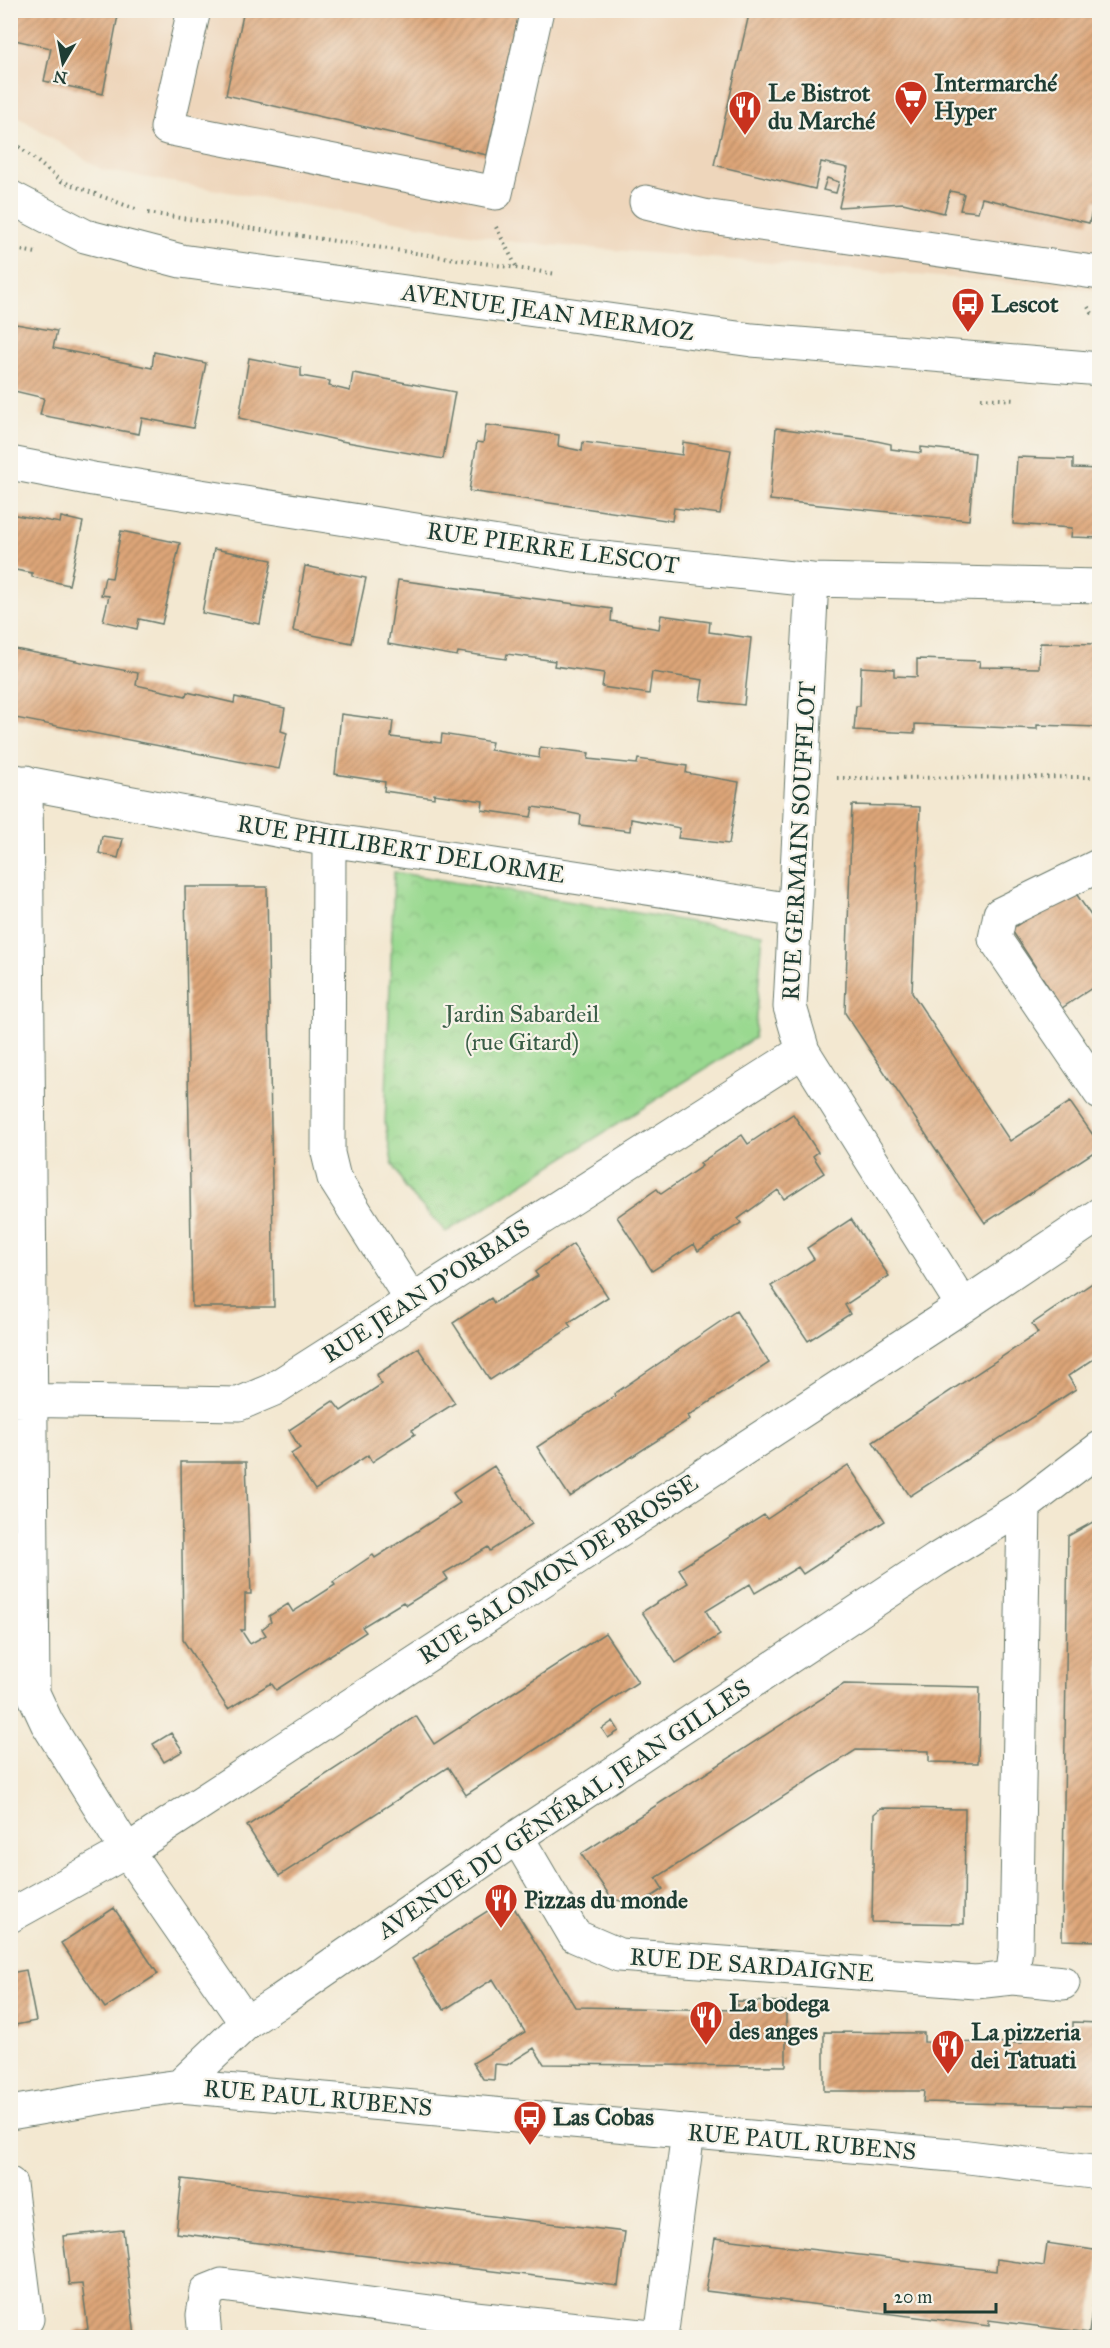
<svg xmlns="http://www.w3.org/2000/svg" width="1110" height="2348" font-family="'IM FELL Great Primer',serif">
	<defs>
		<pattern id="park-crowns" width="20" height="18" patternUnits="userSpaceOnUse" patternTransform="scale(1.5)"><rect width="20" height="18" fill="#9ad990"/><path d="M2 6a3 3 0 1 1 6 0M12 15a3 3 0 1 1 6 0" fill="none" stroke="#84bb7d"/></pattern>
		<pattern id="building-hatch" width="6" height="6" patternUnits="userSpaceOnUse" patternTransform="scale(1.5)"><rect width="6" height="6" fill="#dda578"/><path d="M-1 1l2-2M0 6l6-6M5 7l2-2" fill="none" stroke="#b38863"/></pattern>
	</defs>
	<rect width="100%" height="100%" fill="#f7f3e8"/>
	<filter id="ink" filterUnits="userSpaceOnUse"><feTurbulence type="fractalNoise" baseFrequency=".0167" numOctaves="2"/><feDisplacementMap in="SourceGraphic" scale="12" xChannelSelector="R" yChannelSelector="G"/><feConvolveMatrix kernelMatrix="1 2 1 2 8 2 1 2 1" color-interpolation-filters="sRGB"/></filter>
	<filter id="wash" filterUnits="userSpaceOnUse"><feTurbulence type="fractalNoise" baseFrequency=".008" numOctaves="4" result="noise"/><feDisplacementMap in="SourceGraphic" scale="24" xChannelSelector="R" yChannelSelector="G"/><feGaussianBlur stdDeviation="1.35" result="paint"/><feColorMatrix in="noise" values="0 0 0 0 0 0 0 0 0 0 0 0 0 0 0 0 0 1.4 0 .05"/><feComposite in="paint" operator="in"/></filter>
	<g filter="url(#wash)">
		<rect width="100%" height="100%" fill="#f3e8d1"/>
		<!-- built -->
		<path fill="#eed6bb" d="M10 11H1099V290L515 242 102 170 11 112Z"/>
		<!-- park -->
		<path fill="url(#park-crowns)" stroke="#5c8b62" stroke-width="1.5" d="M394 872 763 934 754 1038 446 1232 406 1189 392 1162 385 1124Z"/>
		<g id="blocks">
			<!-- building -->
			<path fill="url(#building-hatch)" d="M10 10H119L103 94 44 81 51 48 10 39Z
				M244 10H520L487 155 226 95Z
				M750 10H1100V201L1095 200 1089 223 982 198 978 212 960 210 964 194 950 191 944 213 903 203 839 207 848 168 821 162 815 189 714 165Z
				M827 178 839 182 836 193 823 190Z
				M10 323 57 331 53 348 152 368 154 352 206 363 193 428 142 418 139 434 40 415 44 398 10 390Z
				M249 358 301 368V376L330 381 329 386 350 391 353 373 455 392 443 459 341 441 239 418Z
				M486 425 559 435 558 446 582 451 583 442 682 455 683 442 731 450 720 514 674 508 672 521 469 491 477 442 483 443Z
				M776 428 872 440 891 444V449L921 453V447L975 453 969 520 770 500Z
				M1017 457 1073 459V468L1100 469V538L1071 537 1072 528 1013 524Z
				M10 514 60 523 61 517 83 522 69 585 32 577V573L10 569Z
				M121 531 180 543 162 624 139 619 137 629 103 621 109 596 101 595 105 577 112 578Z
				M214 549 272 560 260 624 202 613Z
				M305 566 366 578 352 643 293 631Z
				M398 580 612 609 611 621 659 629 661 615 710 622 709 632 751 638 744 705 700 700 703 680 652 672 649 694 602 687 604 673 554 666 555 661 507 654 506 659 458 652 457 656 388 644Z
				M1040 643 1100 644 1099 727 1037 725V729L915 724V733L854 730 856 706H860L861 667 894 669V676L917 677V659L980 661 979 667 1039 668Z
				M10 648 138 673 136 685 186 696 187 692 234 703 235 697 285 708 281 731 287 733 279 769 10 717Z
				M341 714 393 721 391 737 441 743 442 734 492 742 490 750 539 758 540 747 589 753 588 759 637 764 638 759 687 766 686 773 739 782 729 844 678 838 680 828 631 819 630 831 580 825 581 815 555 810 533 807 531 817 482 810 483 801 434 794V798L384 791 385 782 335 774Z
				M852 805 920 807 912 993 1010 1141 1070 1102 1100 1145V1148L985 1223 845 1013Z
				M102 836 123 839 118 858 99 853Z
				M185 887H267L274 1307H192Z
				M1073 889 1100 929V1000L1092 988 1062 1008 1011 929Z
				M793 1114 818 1152 813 1156 824 1173 784 1199 778 1190 738 1219 741 1223 698 1251 694 1244 652 1271 617 1217 657 1189 661 1194 702 1166 700 1163 742 1135 748 1144Z
				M851 1219 889 1276 845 1305 850 1314 808 1341 771 1286 814 1259 807 1248Z
				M573 1244 608 1297 568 1323 571 1327 490 1380 453 1323 491 1298 494 1303 538 1276 535 1272Z
				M1094 1282 1100 1287V1355L1068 1376 1076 1389 910 1496 873 1442 1038 1333 1032 1324Z
				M736 1311 769 1363 688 1416 690 1419 570 1497 537 1447 615 1396 614 1394Z
				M418 1348 455 1403 412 1430 415 1434 372 1462 368 1455 315 1490 291 1454 300 1448 289 1430 333 1401 341 1411 382 1384 376 1375Z
				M181 1462H246L251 1594H245V1630H241L250 1644 266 1635 262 1629 271 1622 269 1616 288 1604 293 1612 335 1585 333 1582 373 1555 375 1558 417 1531 460 1503 453 1493 494 1466 532 1524 490 1551 488 1547 444 1573 448 1579 406 1605 403 1602 362 1627 366 1632 276 1690 271 1683 228 1709 183 1640Z
				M848 1465 885 1521 803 1574 798 1567 755 1593 750 1584 706 1611 720 1635 676 1663 642 1612 688 1583 679 1569 764 1515 767 1519Z
				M1100 1518V1941L1062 1940 1068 1536Z
				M605 1633 638 1682 466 1795 448 1767 279 1876 247 1826 416 1716 434 1744Z
				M844 1684 980 1687 978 1763 929 1762V1751L856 1750 656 1878 663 1889 639 1905 612 1899 581 1854Z
				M613 1721 619 1731 608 1738 602 1729Z
				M171 1733 183 1751 164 1762 153 1744Z
				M881 1808 965 1809 964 1924 872 1922 874 1814Z
				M508 1898 575 2007 738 2010 737 2001 786 2002V2066L544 2064 534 2048 507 2065 495 2064 494 2080 483 2079 473 2063 525 2032 493 1979 444 2010 412 1959Z
				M114 1908 158 1974 105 2008 61 1943Z
				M26 1970 36 2021 10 2026V1973Z
				M1073 2022 1100 2023V2106L923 2102 924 2091H824V2032L924 2033V2042L1022 2043 1023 2037 1073 2038Z
				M182 2179 625 2232 618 2286 176 2233Z
				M123 2230 135 2337H75L74 2331 88 2329 82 2284 69 2285 63 2236Z
				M715 2238 996 2271 997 2259 1044 2266 1047 2243 1100 2251 1089 2333 989 2320V2326L706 2291Z"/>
		</g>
	</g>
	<g filter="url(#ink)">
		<use href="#blocks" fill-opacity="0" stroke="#69796b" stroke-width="1.5"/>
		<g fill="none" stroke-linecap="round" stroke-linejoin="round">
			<defs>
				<path id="minor" d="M194 10 167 128 496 193 537 10
					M10 197 85 236 181 261 752 340 1100 369
					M646 202 704 216 1100 273
					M10 463 93 479 574 555 812 580 1100 586
					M812 580 790 1007 803 1051 963 1306
					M10 780 329 840 793 910
					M26 782 33 1693 47 1723 127 1851 246 2023
					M329 840 328 1153 334 1178 412 1301
					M1100 865 1000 914 995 939 1100 1093
					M10 1400 239 1404 272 1390 803 1051
					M517 1837 575 1936 619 1955 976 1982 1012 1978 1016 1949 1024 1506
					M10 1916 127 1851 963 1306 1100 1214
					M1012 1978 1063 1983
					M180 2086 952 2155 1100 2173
					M10 2184 27 2319 10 2321
					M205 2338 203 2315 207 2291 222 2285 477 2318 660 2338
					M661 2338 688 2132"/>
				<path id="major" d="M10 2113 121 2094 180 2086 246 2023 281 2000 517 1837 936 1560 1024 1506 1100 1448"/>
			</defs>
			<!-- minor casing -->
			<use href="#minor" stroke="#69796b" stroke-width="35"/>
			<!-- major casing -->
			<use href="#major" stroke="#69796b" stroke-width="35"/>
			<!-- path -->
			<path stroke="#69796b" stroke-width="4" stroke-dasharray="1.5 4.5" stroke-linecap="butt" d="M10 139 61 181 138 210
				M148 213 556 274
				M496 227 517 268
				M10 248 36 253
				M1088 307 1092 313 1100 314
				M981 398 1016 400
				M837 778 1100 777"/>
			<!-- minor -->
			<use href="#minor" stroke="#fff" stroke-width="33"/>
			<!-- major -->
			<use href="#major" stroke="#fff" stroke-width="33"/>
		</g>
	</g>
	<!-- icons -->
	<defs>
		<symbol id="supermarket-pin" viewBox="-11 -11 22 30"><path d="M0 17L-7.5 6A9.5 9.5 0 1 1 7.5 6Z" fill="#c8321e" stroke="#f7f3e8"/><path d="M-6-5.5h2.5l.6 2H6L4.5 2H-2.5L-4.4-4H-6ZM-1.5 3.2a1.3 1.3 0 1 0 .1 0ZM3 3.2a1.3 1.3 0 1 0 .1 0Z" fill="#fff"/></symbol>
		<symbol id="restaurant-pin" viewBox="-11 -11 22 30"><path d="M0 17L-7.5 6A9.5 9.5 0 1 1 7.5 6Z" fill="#c8321e" stroke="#f7f3e8"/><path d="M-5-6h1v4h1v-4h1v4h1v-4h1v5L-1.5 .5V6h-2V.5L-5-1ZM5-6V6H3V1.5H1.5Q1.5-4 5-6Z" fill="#fff"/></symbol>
		<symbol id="bus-pin" viewBox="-11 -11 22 30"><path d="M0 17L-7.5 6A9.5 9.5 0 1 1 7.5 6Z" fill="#c8321e" stroke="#f7f3e8"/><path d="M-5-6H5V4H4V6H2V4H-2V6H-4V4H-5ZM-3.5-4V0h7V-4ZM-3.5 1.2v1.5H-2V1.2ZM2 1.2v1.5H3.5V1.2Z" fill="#fff"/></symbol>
	</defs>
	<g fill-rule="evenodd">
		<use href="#supermarket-pin" x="892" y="78" width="38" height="52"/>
		<use href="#restaurant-pin" x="726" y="88" width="38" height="52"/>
		<use href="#bus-pin" x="949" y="285" width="38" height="52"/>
		<use href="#restaurant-pin" x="482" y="1881" width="38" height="52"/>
		<use href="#restaurant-pin" x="687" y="1998" width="38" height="52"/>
		<use href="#restaurant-pin" x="929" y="2027" width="38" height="52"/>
		<use href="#bus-pin" x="511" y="2098" width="38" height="52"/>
	</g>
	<g text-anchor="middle" stroke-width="4.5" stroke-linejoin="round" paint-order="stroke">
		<!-- poi labels -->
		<g font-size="24" font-weight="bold" fill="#1f3d34" stroke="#f7f3e8" text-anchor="start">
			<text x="934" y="91">Intermarché<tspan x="934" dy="28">Hyper</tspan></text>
			<text x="768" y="101">Le Bistrot<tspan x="768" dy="28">du Marché</tspan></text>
			<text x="991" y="312">Lescot</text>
			<text x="524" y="1908">Pizzas du monde</text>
			<text x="729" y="2011">La bodega<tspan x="729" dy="28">des anges</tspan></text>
			<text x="971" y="2040">La pizzeria<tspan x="971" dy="28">dei Tatuati</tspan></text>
			<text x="553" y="2125">Las Cobas</text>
		</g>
		<!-- street labels -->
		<g font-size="24" fill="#1f3d34" stroke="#f7f3e8">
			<text transform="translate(548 312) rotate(8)" y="8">AVENUE JEAN MERMOZ</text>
			<text transform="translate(553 548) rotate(8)" y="8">RUE PIERRE LESCOT</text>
			<text transform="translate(799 841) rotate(-87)" y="8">RUE GERMAIN SOUFFLOT</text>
			<text transform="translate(401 849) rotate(9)" y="8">RUE PHILIBERT DELORME</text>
			<text transform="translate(426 1291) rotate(-33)" y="8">RUE JEAN D'ORBAIS</text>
			<text transform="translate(558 1569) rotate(-33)" y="8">RUE SALOMON DE BROSSE</text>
			<text transform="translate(564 1809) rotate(-34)" y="8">AVENUE DU GÉNÉRAL JEAN GILLES</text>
			<text transform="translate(752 1965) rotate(4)" y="8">RUE DE SARDAIGNE</text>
			<text transform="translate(318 2098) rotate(5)" y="8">RUE PAUL RUBENS</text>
			<text transform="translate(802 2142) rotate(5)" y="8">RUE PAUL RUBENS</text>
		</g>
		<!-- park labels -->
		<g font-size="24" fill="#385c46" stroke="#f7f3e8">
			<text x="522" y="1022">Jardin Sabardeil<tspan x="522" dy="28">(rue Gitard)</tspan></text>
		</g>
	</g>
	<!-- margin -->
	<rect width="1110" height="2348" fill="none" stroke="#f7f3e8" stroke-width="36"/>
	<!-- north arrow -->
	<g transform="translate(63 63) rotate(190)" stroke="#f7f3e8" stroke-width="4.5" paint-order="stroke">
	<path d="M0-4.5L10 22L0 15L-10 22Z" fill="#1f3d34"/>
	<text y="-9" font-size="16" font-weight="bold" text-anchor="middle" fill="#1f3d34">N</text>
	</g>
	<!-- scale -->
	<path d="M885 2303v9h111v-9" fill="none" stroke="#1f3d34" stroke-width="3"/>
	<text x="894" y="2303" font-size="18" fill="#1f3d34" stroke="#f7f3e8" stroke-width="4.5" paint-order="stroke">20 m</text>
</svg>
